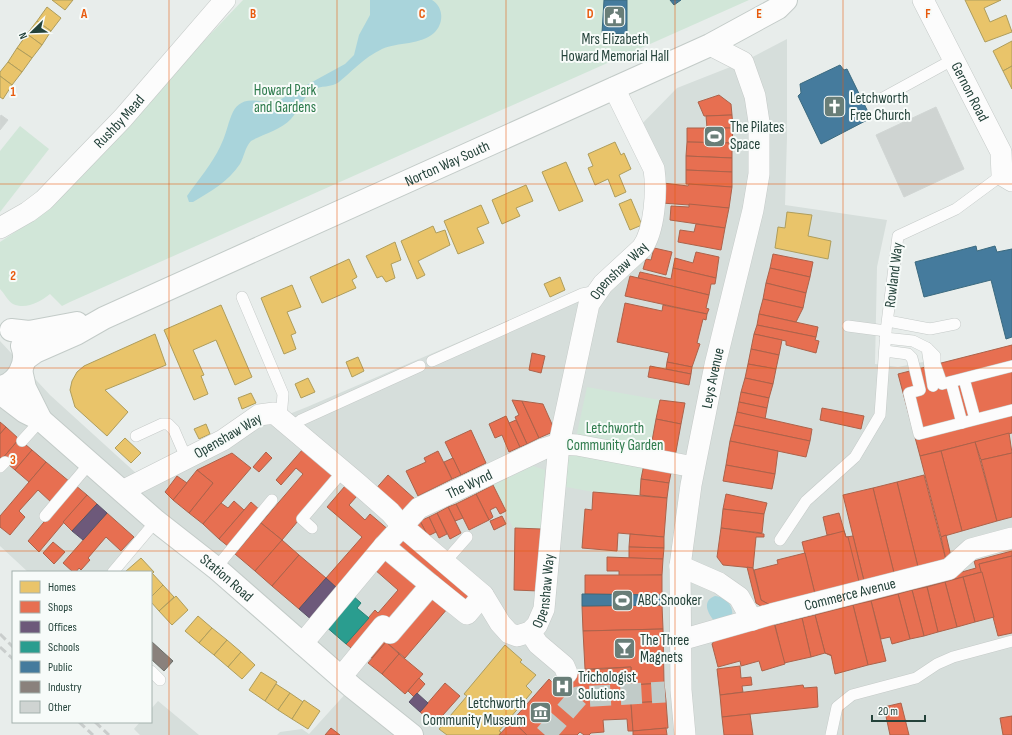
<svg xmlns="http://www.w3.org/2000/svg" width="1012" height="735" viewBox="0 0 1012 735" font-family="'Sofia Sans Condensed',sans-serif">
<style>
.built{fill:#d6dedb}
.green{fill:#d1e6d8}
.water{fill:#a9d4db}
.homes{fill:#e9c46a;stroke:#ae9d5c}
.shops{fill:#e76f51;stroke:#ac624a}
.offices{fill:#6d597a;stroke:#575267}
.schools{fill:#2a9d8f;stroke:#288276}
.public{fill:#457b9d;stroke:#3b6a7f}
.industry{fill:#8a817c;stroke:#6b6e68}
.building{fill:#cfd4d2;stroke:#d1d6d4}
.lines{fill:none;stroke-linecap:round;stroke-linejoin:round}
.street-tunnel{stroke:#c1cbc8;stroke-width:21;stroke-dasharray:21 10;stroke-linecap:butt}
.lane-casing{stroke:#c5cac8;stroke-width:12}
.street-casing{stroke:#c5cac8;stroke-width:22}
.secondary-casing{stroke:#c3cbc8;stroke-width:24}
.lane{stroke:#fcfcfc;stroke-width:11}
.street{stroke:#fcfcfc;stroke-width:21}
.secondary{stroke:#fcfcfc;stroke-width:22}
.rail{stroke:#c9cdcc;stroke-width:3;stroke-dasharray:8 4;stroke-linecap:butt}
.grid{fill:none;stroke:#e8590c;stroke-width:1;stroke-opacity:0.55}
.labels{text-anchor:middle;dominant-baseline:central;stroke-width:4;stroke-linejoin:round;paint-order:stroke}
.poi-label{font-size:15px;fill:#24423a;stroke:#f7fbf9;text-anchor:start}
.park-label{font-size:15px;fill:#2d7a4b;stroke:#f7fbf9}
.street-label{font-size:15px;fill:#24423a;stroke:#f7fbf9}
.grid-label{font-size:13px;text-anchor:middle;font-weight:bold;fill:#e8590c;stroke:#f7fbf9;stroke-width:4;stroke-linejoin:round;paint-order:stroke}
</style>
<rect width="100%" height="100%" fill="#e8edeb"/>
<!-- built -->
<g class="built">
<polygon points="787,39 787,137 785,205 887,220 877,267 875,364 898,367 928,361 935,364 1012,345 1012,735 277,735 280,732 302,729 309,734 348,691 156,521 111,572 28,572 0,546 0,341 50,395 137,474 307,407 580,290 603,284 642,248 655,180 634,132 677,88 743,62"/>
<polygon points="158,701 199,735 140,735 134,729 140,722 151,722 151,709"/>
</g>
<!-- green -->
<g class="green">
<path d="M243,0H749L70,302L62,306L50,294C40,302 26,310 13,304C8,301 4,293 0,289V242L33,220Z"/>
<polygon points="20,126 49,149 0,212 0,151"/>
<polygon points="587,387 660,400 650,452 644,464 640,495 593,492 561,486 564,456 572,456"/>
<polygon points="533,466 545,470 541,529 513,528 493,485"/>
</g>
<!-- water -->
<g class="water">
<path d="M370,0H432C444,7 444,24 434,33C421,45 398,42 382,49C362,59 355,69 339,82C332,88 320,85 313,90C302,98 299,110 291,119C281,130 263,134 251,141C245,147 244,157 240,164C228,182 211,191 193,202H189L187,196C198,180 212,164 220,147C234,120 226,90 272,104L345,64L354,55L359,35L370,15Z"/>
<path d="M715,596C726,597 734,606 732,617L715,622C708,614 701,601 715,596Z"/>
</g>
<!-- homes -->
<g class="homes">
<polygon points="52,0 73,0 65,10"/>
<polygon points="965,0 1001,0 984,8 990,22 1006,15 1012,32 985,42"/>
<polygon points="47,7 61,18 51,31 37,21"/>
<polygon points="37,21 51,31 42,45 27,34"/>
<polygon points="27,34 42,45 32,58 17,48"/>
<polygon points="1012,41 1012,66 1003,71 993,51"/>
<polygon points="17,48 32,58 22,72 8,62"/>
<polygon points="8,62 22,72 12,85 0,76 0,72"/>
<polygon points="1012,66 1012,89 1003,71"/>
<polygon points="0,76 12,85 3,99 0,97"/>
<polygon points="615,142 621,155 624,153 631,169 619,175 626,192 615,197 608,179 595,185 588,168 593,166 588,154"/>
<polygon points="566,162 583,201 559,211 542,172"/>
<polygon points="526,185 533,201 516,208 520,216 502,224 492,200"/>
<polygon points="631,199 642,225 630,230 619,204"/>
<polygon points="481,205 489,223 477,228 484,243 458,254 444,221"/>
<polygon points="787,212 812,215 808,236 831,241 828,259 775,248 778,227 785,228"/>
<polygon points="433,226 436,233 445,230 450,245 418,261 425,275 417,279 401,241"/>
<polygon points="395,242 401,260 391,264 395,278 386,282 382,276 377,278 366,256"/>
<polygon points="349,259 357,277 352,280 356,288 322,303 310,277"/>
<polygon points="560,277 565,290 550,297 544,284"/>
<polygon points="292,285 301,307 287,312 296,333 291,335 296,349 284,354 261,298"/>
<polygon points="221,305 252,377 235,385 216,340 193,350 204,375 201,376 208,394 194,400 164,330"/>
<polygon points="155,334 166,365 105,390 128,412 107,436 75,407 70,390 72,381 77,372 84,366"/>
<polygon points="358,357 364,371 352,377 346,362"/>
<polygon points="308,378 315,392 301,398 295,384"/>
<polygon points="251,393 256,403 242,409 238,398"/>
<polygon points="206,424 210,434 199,439 194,429"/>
<polygon points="125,438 141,453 131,463 115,448"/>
<polygon points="141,558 154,572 151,575 151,572 125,572"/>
<polygon points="152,573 163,585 151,597 151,575"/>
<polygon points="163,585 174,597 159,611 151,602 151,597"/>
<polygon points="176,596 188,610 172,625 159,611"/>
<polygon points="198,616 212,628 199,643 185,631"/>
<polygon points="212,628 227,640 214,655 199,643"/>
<polygon points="227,640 241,652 228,667 214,655"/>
<polygon points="505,645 522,660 520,662 536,675 526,686 532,692 499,731 501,732 499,735 447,735 439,729 467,696 464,694"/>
<polygon points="241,652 255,665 242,679 228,667"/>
<polygon points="261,672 277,682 265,701 249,690"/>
<polygon points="276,684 290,693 278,710 265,701"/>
<polygon points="290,693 303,702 292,719 278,710"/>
<polygon points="304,700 320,711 308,729 292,719"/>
</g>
<!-- shops -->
<g class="shops">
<polygon points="719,95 731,104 732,115 704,116 698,102"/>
<polygon points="732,115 733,128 707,128 706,116"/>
<polygon points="687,128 733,128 732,143 687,142"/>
<polygon points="687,142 732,143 732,158 686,156"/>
<polygon points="686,156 732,158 732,172 686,170"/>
<polygon points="686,170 732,172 732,187 686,184"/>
<polygon points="663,183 688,186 689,184 732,187 729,208 662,203"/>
<polygon points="689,204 729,208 725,228 670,220 671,206 689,207"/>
<polygon points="696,224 725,228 721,250 678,242 680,230 694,232"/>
<polygon points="654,248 672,252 666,275 643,269 646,259 651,260"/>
<polygon points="696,252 719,257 716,278 673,268 675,258 693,263"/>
<polygon points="773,254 813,262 810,277 770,268"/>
<polygon points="673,268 716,278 715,284 711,284 709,295 638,278 640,272 671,279"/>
<polygon points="770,268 810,277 806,293 766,283"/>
<polygon points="630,276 709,295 706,308 709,309 707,314 625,296"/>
<polygon points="766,283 806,293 803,308 763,299"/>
<polygon points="763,299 803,308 796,322 759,314"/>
<polygon points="625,303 662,311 663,305 707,314 706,320 703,319 697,343 700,344 692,367 667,362 669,353 617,342"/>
<polygon points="759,314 818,327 816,337 757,325"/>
<polygon points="757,325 816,337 815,340 819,341 816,353 786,345 786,341 754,334"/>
<polygon points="754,334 782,340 779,355 751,349"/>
<polygon points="1012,345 1012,433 920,456 898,374"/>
<polygon points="751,349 779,355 776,369 748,364"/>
<polygon points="532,353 545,356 541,373 529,370"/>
<polygon points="667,362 692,367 691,374 666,369"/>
<polygon points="748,364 776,369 773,384 745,378"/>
<polygon points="650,366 691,374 689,385 648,377"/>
<polygon points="745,378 773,384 769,398 741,392"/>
<polygon points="741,392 769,398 767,408 739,402"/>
<polygon points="512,400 522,401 539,438 527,444 515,417 519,415"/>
<polygon points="660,400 685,403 681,424 656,419"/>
<polygon points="522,401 543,404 555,431 539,438"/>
<polygon points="739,402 767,408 765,419 737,412"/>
<polygon points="822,408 864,416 861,429 820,420"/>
<polygon points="737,412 812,429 810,441 734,425"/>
<polygon points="506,416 520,447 509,452 502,435 495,438 489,424"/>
<polygon points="656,419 681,424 675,457 650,452"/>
<polygon points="516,420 527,444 520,447 509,423"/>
<polygon points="0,422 6,427 0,434"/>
<polygon points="734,425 810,441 806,457 730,441"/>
<polygon points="6,427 19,439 2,459 0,457 0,434"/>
<polygon points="471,430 486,463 461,475 445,442"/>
<polygon points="1009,433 1012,453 981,460 975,442"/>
<polygon points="19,439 32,450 15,470 2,459"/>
<polygon points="730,441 778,451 775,474 726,465"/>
<polygon points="975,442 997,521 962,531 941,451"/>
<polygon points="303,449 335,477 282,540 261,523 303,474 296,468 281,485 276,480"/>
<polygon points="32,450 46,462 29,482 15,470"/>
<polygon points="438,451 452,479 418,496 406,471 426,462 424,458"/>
<polygon points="941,451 962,531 941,537 920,456"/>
<polygon points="266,452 272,458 259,472 253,467"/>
<polygon points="232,453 251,468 203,524 189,513 213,483 197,470"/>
<polygon points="1012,453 1012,517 997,521 981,460"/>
<polygon points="453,458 461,475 452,479 444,462"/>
<polygon points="46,462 70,482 52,503 38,490 19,511 25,517 10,535 0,527 0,516"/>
<polygon points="644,464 672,468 669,483 641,479"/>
<polygon points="726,465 775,474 772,489 723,481"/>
<polygon points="197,470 213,483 189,513 173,500"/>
<polygon points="388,475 416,500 400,517 373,492"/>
<polygon points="924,475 946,560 918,567 897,482"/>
<polygon points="177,476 187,483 173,500 165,492"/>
<polygon points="641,479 669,483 667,498 640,495"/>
<polygon points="897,482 918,567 894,573 873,488"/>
<polygon points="75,485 87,495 39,552 28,541"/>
<polygon points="493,485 506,511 500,514 496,507 490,510 493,517 489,520 476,494"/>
<polygon points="345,486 357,496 349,505 365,520 370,514 390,531 339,590 326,578 362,537 327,507"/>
<polygon points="873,488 894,573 864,581 843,495"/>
<polygon points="593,492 667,498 664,537 618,533 617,551 582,548 585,509 592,510"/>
<polygon points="476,494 489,520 469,530 456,504"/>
<polygon points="726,494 767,503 764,514 723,509"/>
<polygon points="87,495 97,504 72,531 63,522"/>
<polygon points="234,501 244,510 219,539 203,524 221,503 228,508"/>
<polygon points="251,502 261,511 229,547 219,539"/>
<polygon points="456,504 463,518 455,521 448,507"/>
<polygon points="448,507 461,533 450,539 437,513"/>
<polygon points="723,509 764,514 762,533 721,528"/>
<polygon points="107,513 134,537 121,551 106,537 88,558 90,560 81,570 79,568 76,572 73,572 63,563"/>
<polygon points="437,513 447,534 439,538 429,517"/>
<polygon points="839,513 846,537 853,536 864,581 847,586 834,534 827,535 823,517"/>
<polygon points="502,516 506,524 494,530 490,521"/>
<polygon points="429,517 436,532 428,536 420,521"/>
<polygon points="420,521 428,536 412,525"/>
<polygon points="261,523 282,540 255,571 235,554"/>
<polygon points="515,528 541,529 539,591 514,590"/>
<polygon points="721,528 764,534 764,537 756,537 753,568 723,565 717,557"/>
<polygon points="844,531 846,537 848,537 875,646 834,657 825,653 811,595 815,594 802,542"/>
<polygon points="630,534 664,537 664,548 629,547"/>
<polygon points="946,535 955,574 976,568 974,561 1012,551 1012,556 979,564 982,572 864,603 863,597 946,560 941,537"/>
<polygon points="403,536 473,596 448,608 405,658 386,642 372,658 359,646 355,651 346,644 375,610 378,613 398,590 374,569"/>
<polygon points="282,540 299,555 272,586 255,571"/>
<polygon points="53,542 65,552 54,564 43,553"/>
<polygon points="629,547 664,548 663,559 629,558"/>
<polygon points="805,553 815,594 770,605 761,600 754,570 778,564 777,560"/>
<polygon points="299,555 326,578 299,609 272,586"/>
<polygon points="1012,556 1012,633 998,636 979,564"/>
<polygon points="607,557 663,559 662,575 619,576 619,571 607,571"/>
<polygon points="747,567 753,568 761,600 770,605 767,610 756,603"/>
<polygon points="982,572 994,617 975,622 963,577"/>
<polygon points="585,575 662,575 662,595 585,594"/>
<polygon points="963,577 975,622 957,627 945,582"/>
<polygon points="945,582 957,627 938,632 927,587"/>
<polygon points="927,587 938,632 924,636 912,590"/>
<polygon points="912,590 924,636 910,639 898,594"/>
<polygon points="898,594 910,639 892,644 890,637 881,639 871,601"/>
<polygon points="871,601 886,661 868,665 853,605"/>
<polygon points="662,605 663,629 583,631 582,606"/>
<polygon points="853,605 868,665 835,674 831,655 825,653 815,615"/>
<polygon points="815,615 825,653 811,657 802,618"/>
<polygon points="802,618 811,657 784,663 775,625"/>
<polygon points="773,619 785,664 762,671 759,661 741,666 740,661 718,667 712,644 718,635"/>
<polygon points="663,629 664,683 631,685 631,667 585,669 583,631"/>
<polygon points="386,642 399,654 382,674 368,663"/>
<polygon points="399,654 423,674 405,694 382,674"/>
<polygon points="740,666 741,678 751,677 752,685 742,686 743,692 720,695 717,669"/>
<polygon points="631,667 631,685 664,683 666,701 631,703 633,731 628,731 627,719 603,720 604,732 591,733 589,735 584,735 580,732 577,735 527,735 512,721 549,679 555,685 563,676 572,671"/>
<polygon points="419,678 425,684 414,697 408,691"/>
<polygon points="445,683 460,696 435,724 420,712"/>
<polygon points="803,685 804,688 817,687 818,707 722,717 720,695"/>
<polygon points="666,701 668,728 633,731 631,703"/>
<polygon points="901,703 909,735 890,735 884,707"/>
<polygon points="750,714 753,735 724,735 722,717"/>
<polygon points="1012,716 1012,735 1003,735 1000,718"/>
<polygon points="512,721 527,735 499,735"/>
<polygon points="331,728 340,735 325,735"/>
<polygon points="666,728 667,735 633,735 633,731"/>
</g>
<!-- offices -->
<g class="offices">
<polygon points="97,504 107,513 83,540 72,531"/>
<polygon points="326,578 339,590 313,621 299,609"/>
<polygon points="417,693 428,703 420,712 409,702"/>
</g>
<!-- schools -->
<polygon class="schools" points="351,594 361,603 357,608 369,618 346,644 324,625"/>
<!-- public -->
<g class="public">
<polygon points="604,0 627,0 627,34 602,33"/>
<polygon points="670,0 681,0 674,5"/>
<polygon points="840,65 844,70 847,69 871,118 821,144 798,96 801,93 800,84"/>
<polygon points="976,246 977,251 995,246 997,252 1012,249 1012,337 1006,339 991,280 924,297 915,262"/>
<polygon points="582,594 662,595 662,605 582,606"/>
</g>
<!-- industry -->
<polygon class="industry" points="151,641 173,661 164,671 151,659"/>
<!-- building -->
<g class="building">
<polygon points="936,107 964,169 904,197 876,135"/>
<polygon points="1,115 8,120 0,130 0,117"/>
</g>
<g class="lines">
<!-- street-tunnel -->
<polyline class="street-tunnel" points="545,735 578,697 665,692"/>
<defs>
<g id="lane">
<polyline points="881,99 954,59"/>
<polyline points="242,297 283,394 281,419"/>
<polyline points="888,321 930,329 955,324"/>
<polyline points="848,326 886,331"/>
<polyline points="885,338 913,341 927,348 933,386"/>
<polyline points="927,348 935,356 935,364 942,384 1012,366"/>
<polyline points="885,351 908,354 912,358 920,390 909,393 919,434 1012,410"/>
<polyline points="432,361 582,294 597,291"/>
<polyline points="964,379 975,419"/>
<polyline points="951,382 962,423"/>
<polyline points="291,428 301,420 420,366"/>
<polyline points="136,436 162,424 168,424 174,430 187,460"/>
<polyline points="22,441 41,420"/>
<polyline points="0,467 5,462"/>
<polyline points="45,516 90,463"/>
<polyline points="312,528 302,519 343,471"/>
<polyline points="780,540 806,501 855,457 880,415 886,331 898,236 956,209 1002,175"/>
<polyline points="445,562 467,537"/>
<polyline points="216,568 272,500"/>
<polyline points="113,572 156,521"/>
<polyline points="151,671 160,680"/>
<polyline points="831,735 837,707 852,695 916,678 937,664 953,657 1012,641"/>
</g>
<g id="street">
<path id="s1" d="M923,0L1001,152L1002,175L1012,181"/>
<path id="s2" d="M0,228L28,212L44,200L123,118L225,0"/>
<path id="s3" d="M122,491L223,440L259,415L274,413L357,483L390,512L402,526L483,595L500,623L509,633L517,636L530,632L537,625L544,609L559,444L589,304L603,284L642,248C655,230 657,190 654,169L614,88"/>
<polyline points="384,546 431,585"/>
<polyline points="680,566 719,583 739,597 752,620"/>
<polyline points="530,632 538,644 564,666 567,673"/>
<path id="s4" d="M681,640L772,614L949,569L971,549L1012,538"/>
<path id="s5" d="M302,644L384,546L419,508L543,449L559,444L577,445L694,467"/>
<polyline points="341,677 383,626 390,633 431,585 467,614 483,595"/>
<path id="s6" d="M685,735L681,690L680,566L691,485L715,365L753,210L759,174V122L755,96L743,62L710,45"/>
</g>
<g id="secondary">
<polyline points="11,330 29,332 77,323"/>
<path id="s7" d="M24,360L35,352L76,334L104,318L710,45L778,8L786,0"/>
<polyline points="21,370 25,388 41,420"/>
<path d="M0,387C17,384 29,363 22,346"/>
<path id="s8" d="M0,393L25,412L41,420L156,521L216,568L352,687L412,735"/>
</g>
</defs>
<!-- lane casing -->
<use href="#lane" class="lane-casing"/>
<!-- street casing -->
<use href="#street" class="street-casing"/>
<!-- secondary casing -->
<use href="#secondary" class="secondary-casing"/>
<!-- lane -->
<use href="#lane" class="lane"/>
<!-- street -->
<use href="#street" class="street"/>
<!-- secondary -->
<use href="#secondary" class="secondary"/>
<!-- rail -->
<g class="rail">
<polyline points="0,634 13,647"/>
<polyline points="0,647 13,659"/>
<polyline points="79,722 93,735"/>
<polyline points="95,722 109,735"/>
</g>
</g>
<!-- grid -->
<path class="grid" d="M169,0V735M337,0V735M506,0V735M675,0V735M843,0V735M0,184H1012M0,368H1012M0,551H1012"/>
<!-- icons -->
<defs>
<symbol id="civic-square" viewBox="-11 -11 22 22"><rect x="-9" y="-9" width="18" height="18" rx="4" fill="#697e78" stroke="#f7fbf9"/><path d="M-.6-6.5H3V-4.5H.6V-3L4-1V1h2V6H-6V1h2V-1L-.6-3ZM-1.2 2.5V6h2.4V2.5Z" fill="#fff"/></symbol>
<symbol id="church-square" viewBox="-11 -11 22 22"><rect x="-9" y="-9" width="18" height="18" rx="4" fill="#697e78" stroke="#f7fbf9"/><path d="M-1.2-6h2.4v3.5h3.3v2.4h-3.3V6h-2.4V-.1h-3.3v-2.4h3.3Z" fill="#fff"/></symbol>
<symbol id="stadium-square" viewBox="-11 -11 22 22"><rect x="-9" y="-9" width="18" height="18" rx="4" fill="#697e78" stroke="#f7fbf9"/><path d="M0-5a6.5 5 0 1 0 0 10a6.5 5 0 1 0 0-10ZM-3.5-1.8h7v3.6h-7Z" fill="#fff"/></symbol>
<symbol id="bar-square" viewBox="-11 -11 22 22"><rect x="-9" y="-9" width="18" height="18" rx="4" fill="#697e78" stroke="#f7fbf9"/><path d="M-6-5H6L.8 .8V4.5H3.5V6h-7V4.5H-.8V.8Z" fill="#fff"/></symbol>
<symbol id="hospital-square" viewBox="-11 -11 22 22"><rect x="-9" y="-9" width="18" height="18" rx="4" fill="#697e78" stroke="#f7fbf9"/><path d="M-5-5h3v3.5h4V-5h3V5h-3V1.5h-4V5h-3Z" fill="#fff"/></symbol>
<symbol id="museum-square" viewBox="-11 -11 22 22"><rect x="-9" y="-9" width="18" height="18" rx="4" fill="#697e78" stroke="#f7fbf9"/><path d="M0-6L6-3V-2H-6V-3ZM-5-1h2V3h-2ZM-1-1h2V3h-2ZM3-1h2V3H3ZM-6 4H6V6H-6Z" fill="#fff"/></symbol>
</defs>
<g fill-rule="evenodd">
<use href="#civic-square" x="602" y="4" width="25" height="25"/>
<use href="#church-square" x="822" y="94" width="25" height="25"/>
<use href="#stadium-square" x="702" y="124" width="25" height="25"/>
<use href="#stadium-square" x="610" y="588" width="25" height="25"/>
<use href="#bar-square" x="612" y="636" width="25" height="25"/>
<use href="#hospital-square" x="550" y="674" width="25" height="25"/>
<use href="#museum-square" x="528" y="700" width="25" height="25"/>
</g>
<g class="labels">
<!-- poi labels -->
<g class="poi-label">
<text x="615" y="39" text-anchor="middle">Mrs Elizabeth<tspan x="615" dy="17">Howard Memorial Hall</tspan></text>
<text x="850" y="98">Letchworth<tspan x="850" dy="17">Free Church</tspan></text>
<text x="730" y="127">The Pilates<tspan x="730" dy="17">Space</tspan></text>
<text x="638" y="600">ABC Snooker</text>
<text x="640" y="640">The Three<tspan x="640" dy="17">Magnets</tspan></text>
<text x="578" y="677">Trichologist<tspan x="578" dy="17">Solutions</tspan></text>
<text x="526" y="703" text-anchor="end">Letchworth<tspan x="526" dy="17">Community Museum</tspan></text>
</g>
<!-- park labels -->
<g class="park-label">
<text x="285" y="90">Howard Park<tspan x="285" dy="17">and Gardens</tspan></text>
<text x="615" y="428">Letchworth<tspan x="615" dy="17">Community Garden</tspan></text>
</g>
<!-- street labels -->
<g class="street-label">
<text stroke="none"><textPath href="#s1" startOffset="103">Gernon Road</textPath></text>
<text stroke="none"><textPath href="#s2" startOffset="161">Rushby Mead</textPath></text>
<text stroke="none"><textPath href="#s7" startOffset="467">Norton Way South</textPath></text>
<text stroke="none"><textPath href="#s3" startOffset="899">Openshaw Way</textPath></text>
<text transform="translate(894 275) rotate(-83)">Rowland Way</text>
<text stroke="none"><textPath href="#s6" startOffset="360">Leys Avenue</textPath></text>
<text transform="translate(228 436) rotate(-30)">Openshaw Way</text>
<text stroke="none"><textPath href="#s5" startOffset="235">The Wynd</textPath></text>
<text stroke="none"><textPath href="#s8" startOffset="293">Station Road</textPath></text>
<text stroke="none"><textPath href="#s3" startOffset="563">Openshaw Way</textPath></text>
<text stroke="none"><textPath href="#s4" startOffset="175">Commerce Avenue</textPath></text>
</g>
</g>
<g class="grid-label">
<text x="84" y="18">A</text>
<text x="253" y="18">B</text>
<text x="422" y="18">C</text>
<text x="590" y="18">D</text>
<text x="759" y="18">E</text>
<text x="928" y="18">F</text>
<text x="13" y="96">1</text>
<text x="13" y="280">2</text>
<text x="13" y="464">3</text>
</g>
<!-- legend -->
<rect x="12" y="571" width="140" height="152" fill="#f7fbf9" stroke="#a3b1ad"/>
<rect x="20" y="581" width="20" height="12" fill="#e9c46a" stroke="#a3b1ad"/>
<text x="48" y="591" font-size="12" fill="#24423a">Homes</text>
<rect x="20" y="601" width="20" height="12" fill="#e76f51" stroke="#a3b1ad"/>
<text x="48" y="611" font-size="12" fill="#24423a">Shops</text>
<rect x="20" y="621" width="20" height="12" fill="#6d597a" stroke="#a3b1ad"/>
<text x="48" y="631" font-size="12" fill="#24423a">Offices</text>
<rect x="20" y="641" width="20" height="12" fill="#2a9d8f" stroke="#a3b1ad"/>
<text x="48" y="651" font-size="12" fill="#24423a">Schools</text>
<rect x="20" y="661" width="20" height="12" fill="#457b9d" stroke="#a3b1ad"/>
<text x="48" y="671" font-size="12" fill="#24423a">Public</text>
<rect x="20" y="681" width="20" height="12" fill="#8a817c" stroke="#a3b1ad"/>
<text x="48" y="691" font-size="12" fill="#24423a">Industry</text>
<rect x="20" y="701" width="20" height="12" fill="#cfd4d2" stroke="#a3b1ad"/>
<text x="48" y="711" font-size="12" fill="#24423a">Other</text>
<!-- north arrow -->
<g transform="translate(32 32) rotate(247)" stroke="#f7fbf9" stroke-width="3" paint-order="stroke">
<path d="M0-3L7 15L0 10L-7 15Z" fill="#24423a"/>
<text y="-6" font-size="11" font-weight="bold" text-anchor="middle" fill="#24423a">N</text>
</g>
<!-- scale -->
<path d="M872 715v6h53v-6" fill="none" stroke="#24423a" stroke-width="2"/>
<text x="878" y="715" font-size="12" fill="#24423a" stroke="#f7fbf9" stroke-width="3" paint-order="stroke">20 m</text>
</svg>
